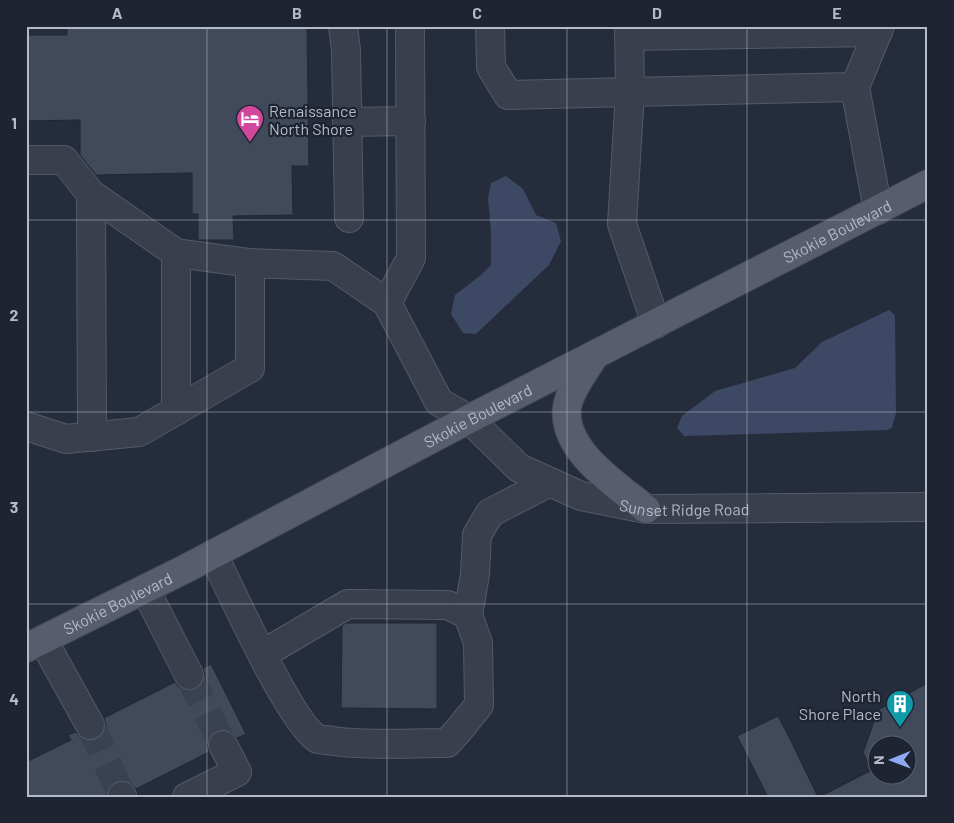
<svg xmlns="http://www.w3.org/2000/svg" width="954" height="823" viewBox="0 0 954 823" font-family="Barlow,sans-serif">
<style>
.water{fill:#3c4864}
.building{fill:#414a5b;stroke:#202633;fill-rule:evenodd}
.lines{fill:none;stroke-linecap:round;stroke-linejoin:round}
.minor-tunnel{stroke:#3a4151;stroke-width:28;stroke-dasharray:28 14;stroke-linecap:butt}
.minor-casing{stroke:#545a67;stroke-width:30}
.major-casing{stroke:#424855;stroke-width:30}
.minor{stroke:#393f4c;stroke-width:28}
.major{stroke:#575d6c;stroke-width:28}
.grid{fill:none;stroke:#b4bac7;stroke-width:1;stroke-opacity:0.55}
.labels{text-anchor:middle;dominant-baseline:central;stroke-width:4.5;stroke-linejoin:round;paint-order:stroke}
.poi-label{font-size:16px;fill:#b4bac7;stroke:#1e2431;text-anchor:start}
.street-label{font-size:16px;fill:#b4bac7;stroke:#1e2431}
.neatline{fill:none;stroke:#b4bac7;stroke-width:2}
.grid-label{font-size:16px;text-anchor:middle;font-weight:bold;fill:#b4bac7}
</style>
<rect width="100%" height="100%" fill="#252c3c"/>
<!-- water -->
<g class="water">
<polygon points="506,176 523,189 536,215 556,223 561,241 549,265 476,334 463,333 451,314 455,295 481,275 491,265 491,232 488,198 491,183"/>
<polygon points="889,310 895,315 896,413 892,428 887,430 684,436 677,428 682,416 715,391 795,368 822,342"/>
</g>
<!-- building -->
<g class="building">
<polygon points="67,26 307,26 309,166 292,166 293,215 233,216 234,240 198,240 198,214 192,214 192,173 96,175 80,155 80,120 26,121 26,35 67,35"/>
<polygon points="346,623 437,623 437,709 341,708 342,626"/>
<polygon points="211,664 246,734 237,738 231,732 224,729 216,731 210,737 207,745 209,752 136,789 129,782 122,780 115,782 109,788 106,797 26,797 26,762 71,740 68,735 76,732 82,739 89,741 97,739 104,733 106,726 104,718 175,682 180,688 188,691 197,689 202,683 205,676 203,668"/>
<path d="M928,683V797H819L872,770L863,753L878,710ZM876,746H906V776H876Z"/>
<polygon points="778,716 790,739 818,797 768,797 737,736"/>
</g>
<g class="lines">
<!-- minor-tunnel -->
<g class="minor-tunnel">
<polyline points="189,675 223,745"/>
<polyline points="90,725 122,796"/>
</g>
<defs>
<g id="minor">
<polyline points="343,26 346,50 349,218"/>
<polyline points="490,26 491,67 508,95 630,92 629,26"/>
<polyline points="629,36 878,32"/>
<polyline points="347,122 411,121"/>
<polyline points="26,160 64,160 91,194 176,253 250,263"/>
<polyline points="91,194 92,437"/>
<polyline points="878,210 855,87 880,26"/>
<polyline points="176,253 176,411"/>
<polyline points="387,303 411,258 410,26"/>
<polyline points="656,324 622,224 630,92 855,87"/>
<path id="s1" d="M26,426L66,439L139,432L250,368V263L333,266L387,303L439,402L469,419L519,468L581,496L646,509L928,507"/>
<path d="M213,554C229,587 292,726 318,739C322,740 328,740 333,741C370,746 409,743 447,743L458,731L479,705L478,643L468,615L448,605L348,604L263,654"/>
<polyline points="145,589 189,675"/>
<polyline points="468,615 475,574 477,535 490,513 550,482"/>
<polyline points="43,640 90,725"/>
<polyline points="122,796 122,797"/>
<polyline points="187,797 237,772 223,745"/>
</g>
<g id="major">
<path d="M595,355C586,369 569,391 567,408C562,451 618,486 646,509"/>
<path id="s2" d="M26,648L187,568L469,419L928,184"/>
</g>
</defs>
<!-- minor casing -->
<use href="#minor" class="minor-casing"/>
<!-- major casing -->
<use href="#major" class="major-casing"/>
<!-- minor -->
<use href="#minor" class="minor"/>
<!-- major -->
<use href="#major" class="major"/>
</g>
<!-- grid -->
<path class="grid" d="M207,26V797M387,26V797M567,26V797M747,26V797M26,220H928M26,412H928M26,604H928"/>
<!-- icons -->
<defs>
<symbol id="hotel-pin" viewBox="-11 -11 22 30"><path d="M0 17L-7.5 6A9.5 9.5 0 1 1 7.5 6Z" fill="#d1479c" stroke="#1e2431"/><path d="M-6-4.5h1.5V1H6V5H4.5V3h-9V5H-6ZM-4 0a1.8 1.8 0 1 1 3.6 0ZM.5 0V-2.5h3Q6-2.5 6 0Z" fill="#fff"/></symbol>
<symbol id="building-pin" viewBox="-11 -11 22 30"><path d="M0 17L-7.5 6A9.5 9.5 0 1 1 7.5 6Z" fill="#0f9aa8" stroke="#1e2431"/><path d="M-4-6H4V6H1V3H-1V6H-4ZM-2.5-4.3h1.7v1.8h-1.7ZM.8-4.3h1.7v1.8H.8ZM-2.5-1h1.7V.8h-1.7ZM.8-1h1.7V.8H.8Z" fill="#fff"/></symbol>
</defs>
<g fill-rule="evenodd">
<use href="#hotel-pin" x="234" y="103" width="32" height="43"/>
<use href="#building-pin" x="884" y="688" width="32" height="43"/>
</g>
<g class="labels">
<!-- poi labels -->
<g class="poi-label">
<text x="269" y="110">Renaissance<tspan x="269" dy="18">North Shore</tspan></text>
<text x="881" y="695" text-anchor="end">North<tspan x="881" dy="18">Shore Place</tspan></text>
</g>
<!-- street labels -->
<g class="street-label">
<text stroke="none"><textPath href="#s2" startOffset="912">Skokie Boulevard</textPath></text>
<text stroke="none"><textPath href="#s2" startOffset="508">Skokie Boulevard</textPath></text>
<text stroke="none"><textPath href="#s1" startOffset="886">Sunset Ridge Road</textPath></text>
<text stroke="none"><textPath href="#s2" startOffset="102">Skokie Boulevard</textPath></text>
</g>
</g>
<!-- border -->
<rect width="954" height="823" fill="none" stroke="#1e2431" stroke-width="55"/>
<!-- north arrow -->
<g transform="translate(892 760) rotate(269)"><circle r="24" fill="#1e2431" stroke="#5a606d"/>
<path d="M0-4L9 19L0 12L-9 19Z" fill="#8faaf2"/>
<text y="-8" font-size="14" font-weight="bold" text-anchor="middle" fill="#b4bac7">N</text>
</g>
<rect x="28" y="28" width="898" height="768" class="neatline"/>
<g class="grid-label">
<text x="117" y="19">A</text>
<text x="297" y="19">B</text>
<text x="477" y="19">C</text>
<text x="657" y="19">D</text>
<text x="837" y="19">E</text>
<text x="14" y="129">1</text>
<text x="14" y="321">2</text>
<text x="14" y="513">3</text>
<text x="14" y="705">4</text>
</g>
</svg>
